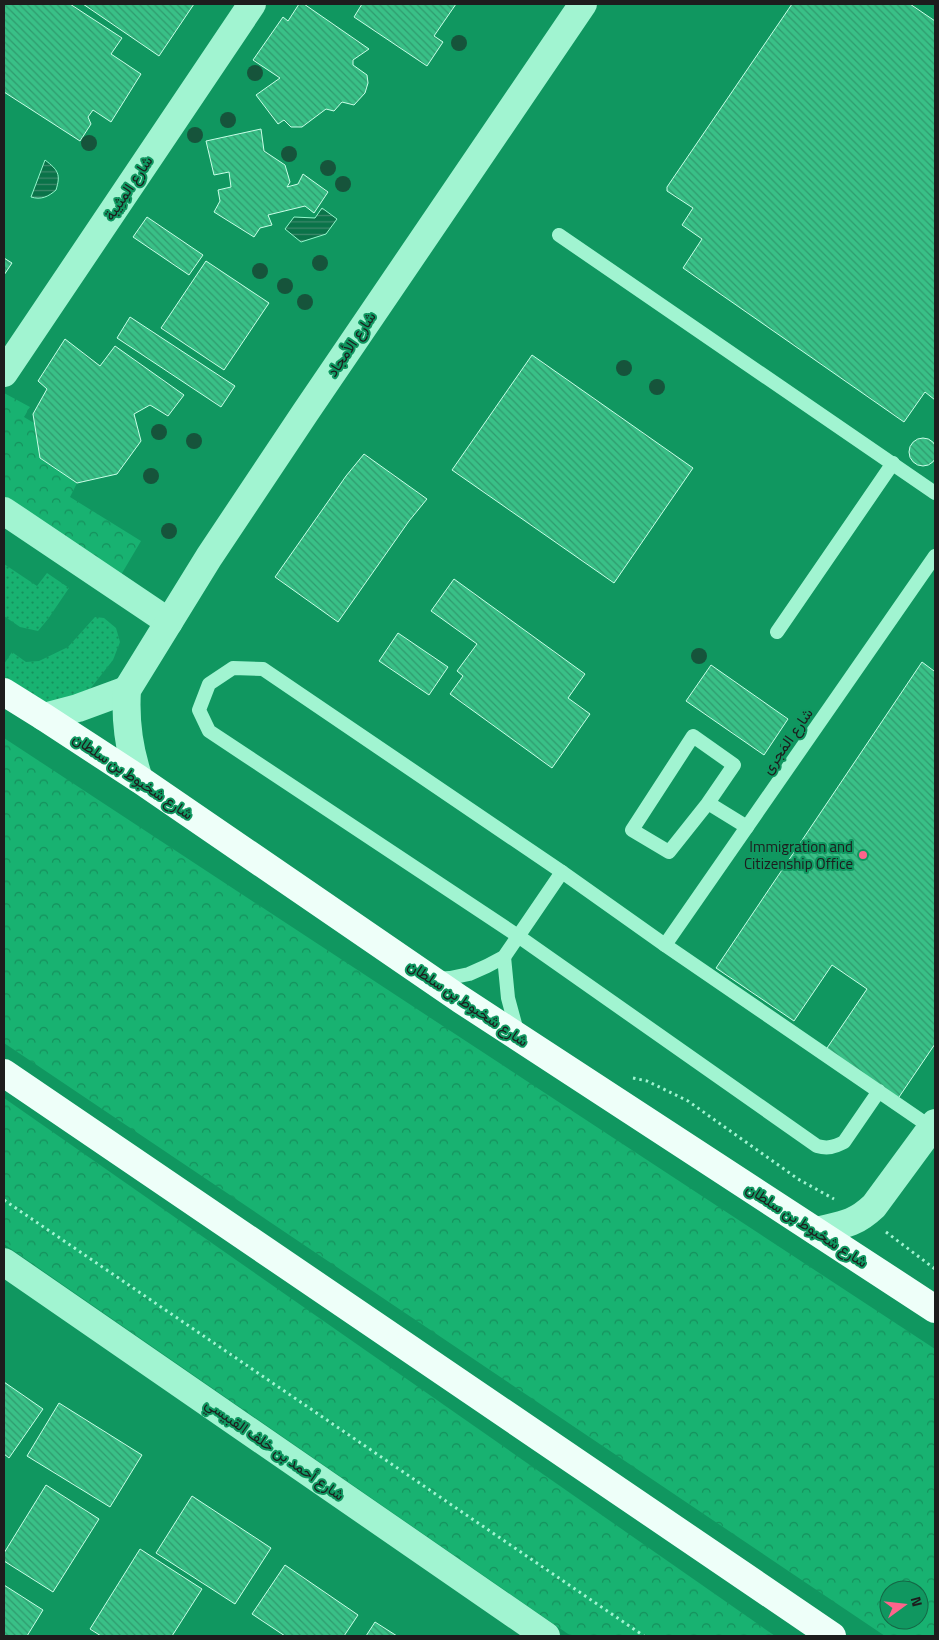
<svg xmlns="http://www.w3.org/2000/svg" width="939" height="1640" viewBox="0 0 939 1640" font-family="'Titillium Web',Vazirmatn,sans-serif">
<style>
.grass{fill:url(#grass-dots)}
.forest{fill:url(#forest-crowns);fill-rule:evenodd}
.water{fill:url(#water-rules);stroke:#92f7cb}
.building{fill:url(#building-back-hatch);stroke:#c9fee7}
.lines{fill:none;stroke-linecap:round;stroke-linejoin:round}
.path{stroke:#a1f4d1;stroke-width:3;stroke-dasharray:2.5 4;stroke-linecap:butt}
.service{stroke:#a1f4d1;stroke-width:14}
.minor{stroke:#a1f4d1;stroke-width:28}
.primary{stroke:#eefff9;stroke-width:28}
.tree{fill:#16543b}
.poi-dot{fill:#ff648c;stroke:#109760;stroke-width:2}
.labels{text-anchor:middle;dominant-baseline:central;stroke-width:4;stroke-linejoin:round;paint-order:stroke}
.street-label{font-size:15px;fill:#1d1d1d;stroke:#109760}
.poi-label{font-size:15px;fill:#1d1d1d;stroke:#109760;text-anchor:end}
</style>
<defs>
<pattern id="grass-dots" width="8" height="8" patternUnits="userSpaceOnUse" patternTransform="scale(1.25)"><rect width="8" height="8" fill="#18b271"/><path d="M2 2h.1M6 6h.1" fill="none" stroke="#15905c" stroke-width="1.8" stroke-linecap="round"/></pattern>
<pattern id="forest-crowns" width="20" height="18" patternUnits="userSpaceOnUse" patternTransform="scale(1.25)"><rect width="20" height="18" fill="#18b271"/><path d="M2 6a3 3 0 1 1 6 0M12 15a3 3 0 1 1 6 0" fill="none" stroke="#15905c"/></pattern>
<pattern id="water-rules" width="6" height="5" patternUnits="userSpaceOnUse" patternTransform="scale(1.25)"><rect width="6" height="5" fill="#0a7349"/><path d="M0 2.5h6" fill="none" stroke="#3f896b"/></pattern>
<pattern id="building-back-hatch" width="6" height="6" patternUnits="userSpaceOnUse" patternTransform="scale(1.25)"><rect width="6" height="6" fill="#39c087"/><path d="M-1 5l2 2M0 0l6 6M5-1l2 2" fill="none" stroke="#2f9b6e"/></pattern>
</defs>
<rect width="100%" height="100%" fill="#109760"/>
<!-- grass -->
<g class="grass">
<polygon points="4,564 37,586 47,573 69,588 48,619 38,631 20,627 4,616"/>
<polygon points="95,617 104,618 116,628 120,642 113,660 82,699 62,707 31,700 4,681 4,664 12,652 26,662 39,661 68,647"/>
</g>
<!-- forest -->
<g class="forest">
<polygon points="4,393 30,407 24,417 34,423 40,458 77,483 70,497 141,541 115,585 4,509"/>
<path d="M4,738L935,1349V1636H885L4,1043ZM889,1590H919V1620H889Z"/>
<polygon points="4,1098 775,1636 571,1636 4,1244"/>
</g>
<!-- water -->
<g class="water">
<path d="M45,160C58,170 61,174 56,190C48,197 41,200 31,197Z"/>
<polygon points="322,208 337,219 326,234 301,242 285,229 294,217 315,218"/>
</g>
<!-- building -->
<g class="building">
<polygon points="4,4 70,4 122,38 111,54 141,74 111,122 93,110 88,117 91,124 80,141 4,92"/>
<polygon points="83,4 194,4 159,56"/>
<polygon points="299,4 304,4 369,49 353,60 353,65 367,75 368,83 365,93 354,105 342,102 334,111 326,109 302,127 291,127 284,120 278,124 256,95 280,78 253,60 283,17 288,21"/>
<polygon points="362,4 456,4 434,36 443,42 427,66 354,17"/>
<polygon points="792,4 910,4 935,21 935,400 925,392 904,422 683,268 702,239 682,225 693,208 667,191 667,187"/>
<polygon points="261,129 264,151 285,165 290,182 287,187 298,184 303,174 328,192 314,213 305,206 268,215 272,225 260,228 254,237 214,212 220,201 218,190 231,187 229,172 214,175 206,141"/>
<polygon points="147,217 203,255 189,275 133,237"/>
<polygon points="4,258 12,263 4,275"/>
<polygon points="206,261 269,303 224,370 161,328"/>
<polygon points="130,317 235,386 221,407 117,338"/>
<polygon points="65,339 100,366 115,346 184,395 168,416 150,405 134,414 141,441 117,474 77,483 40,458 33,414 47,389 38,381"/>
<polygon points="532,355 693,468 614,583 452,470"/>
<circle cx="923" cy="452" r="14"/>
<polygon points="364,454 427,499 409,521 338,622 275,577 346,476"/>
<polygon points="454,579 585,674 568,698 590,714 552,768 450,694 463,676 457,671 477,644 431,611"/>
<polygon points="398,633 448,667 429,695 379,661"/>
<polygon points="922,662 934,671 935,668 935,1044 897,1100 825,1051 867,989 832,965 794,1021 716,968"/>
<polygon points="711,665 788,719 764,755 686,701"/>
<polygon points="4,1382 43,1409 9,1458 4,1454"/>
<polygon points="59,1403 142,1455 110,1507 27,1456"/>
<polygon points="46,1485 99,1519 53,1592 4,1561 4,1553"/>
<polygon points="192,1496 271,1548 235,1604 156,1553"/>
<polygon points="140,1549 202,1589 172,1636 101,1636 90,1629"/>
<polygon points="285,1565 358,1615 344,1636 285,1636 252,1614"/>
<polygon points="4,1585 43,1610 27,1636 4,1636"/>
<polygon points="375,1622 397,1636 366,1636"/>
</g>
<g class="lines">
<!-- path -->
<g class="path">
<polyline points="633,1078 647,1081 688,1101 798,1179 834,1199"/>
<polyline points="4,1200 644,1636"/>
<polyline points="886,1232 935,1269"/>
</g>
<!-- service -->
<g class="service">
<polyline points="559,235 935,493"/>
<polyline points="777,632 893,463"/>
<polyline points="708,803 669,852 632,830 693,736 734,765 708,803 747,827"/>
<polyline points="665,945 935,556"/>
<polyline points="504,957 508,998 518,1035"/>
<polyline points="435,979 450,978 469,974 487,966 504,957 562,872"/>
<path d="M879,1091L844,1142C834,1147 828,1149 817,1146L518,936L209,731L199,710L209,684L233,668L263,669L562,872L665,945L932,1128"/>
</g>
<!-- minor -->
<g class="minor">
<polyline points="4,373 252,4"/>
<polyline points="4,511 169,622"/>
<polyline points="44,717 78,708 127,690"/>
<path d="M139,779C129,750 125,721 127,690L130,685L209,557L305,413L583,4"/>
<path d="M816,1231C841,1225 854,1225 874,1206L935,1123"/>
<polyline points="4,1262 546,1636"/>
</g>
<!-- primary -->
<g class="primary">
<polyline points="4,692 44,717 139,779 460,999 935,1309"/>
<polyline points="4,1073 832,1636"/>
</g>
</g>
<!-- trees -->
<g class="tree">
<circle cx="459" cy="43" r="8"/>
<circle cx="255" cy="73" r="8"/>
<circle cx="228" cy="120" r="8"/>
<circle cx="195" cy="135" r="8"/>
<circle cx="89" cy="143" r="8"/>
<circle cx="289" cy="154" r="8"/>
<circle cx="328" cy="168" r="8"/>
<circle cx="343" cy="184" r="8"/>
<circle cx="320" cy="263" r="8"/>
<circle cx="260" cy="271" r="8"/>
<circle cx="285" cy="286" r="8"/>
<circle cx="305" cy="302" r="8"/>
<circle cx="624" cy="368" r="8"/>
<circle cx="657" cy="387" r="8"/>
<circle cx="159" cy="432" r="8"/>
<circle cx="194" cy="441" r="8"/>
<circle cx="151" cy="476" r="8"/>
<circle cx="169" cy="531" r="8"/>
<circle cx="699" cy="656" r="8"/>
</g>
<!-- markers -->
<circle class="poi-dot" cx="863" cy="855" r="5"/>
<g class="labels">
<!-- street labels -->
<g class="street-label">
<text transform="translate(128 188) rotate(-56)">شارع المِثِيبة</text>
<text transform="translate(351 344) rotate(-56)">شارع الأمجاد</text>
<text transform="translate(787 741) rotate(-55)">شارع المَجرى</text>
<text transform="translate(133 776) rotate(34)">شارع شخبوط بن سلطان</text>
<text transform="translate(468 1003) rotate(34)">شارع شخبوط بن سلطان</text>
<text transform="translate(807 1225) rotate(33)">شارع شخبوط بن سلطان</text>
<text transform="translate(275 1449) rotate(35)">شارع أحمد بن خلف القبيسي</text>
</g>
<!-- poi labels -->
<g class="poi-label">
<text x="853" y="846">Immigration and<tspan x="853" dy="17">Citizenship Office</tspan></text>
</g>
</g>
<!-- border -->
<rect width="939" height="1640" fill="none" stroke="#1d1d1d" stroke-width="10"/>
<!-- north arrow -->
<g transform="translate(904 1605) rotate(75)"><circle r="24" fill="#109760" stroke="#156645"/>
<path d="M0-4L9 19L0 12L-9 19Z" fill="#ff648c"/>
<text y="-8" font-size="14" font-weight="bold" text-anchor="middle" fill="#1d1d1d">N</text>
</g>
</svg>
